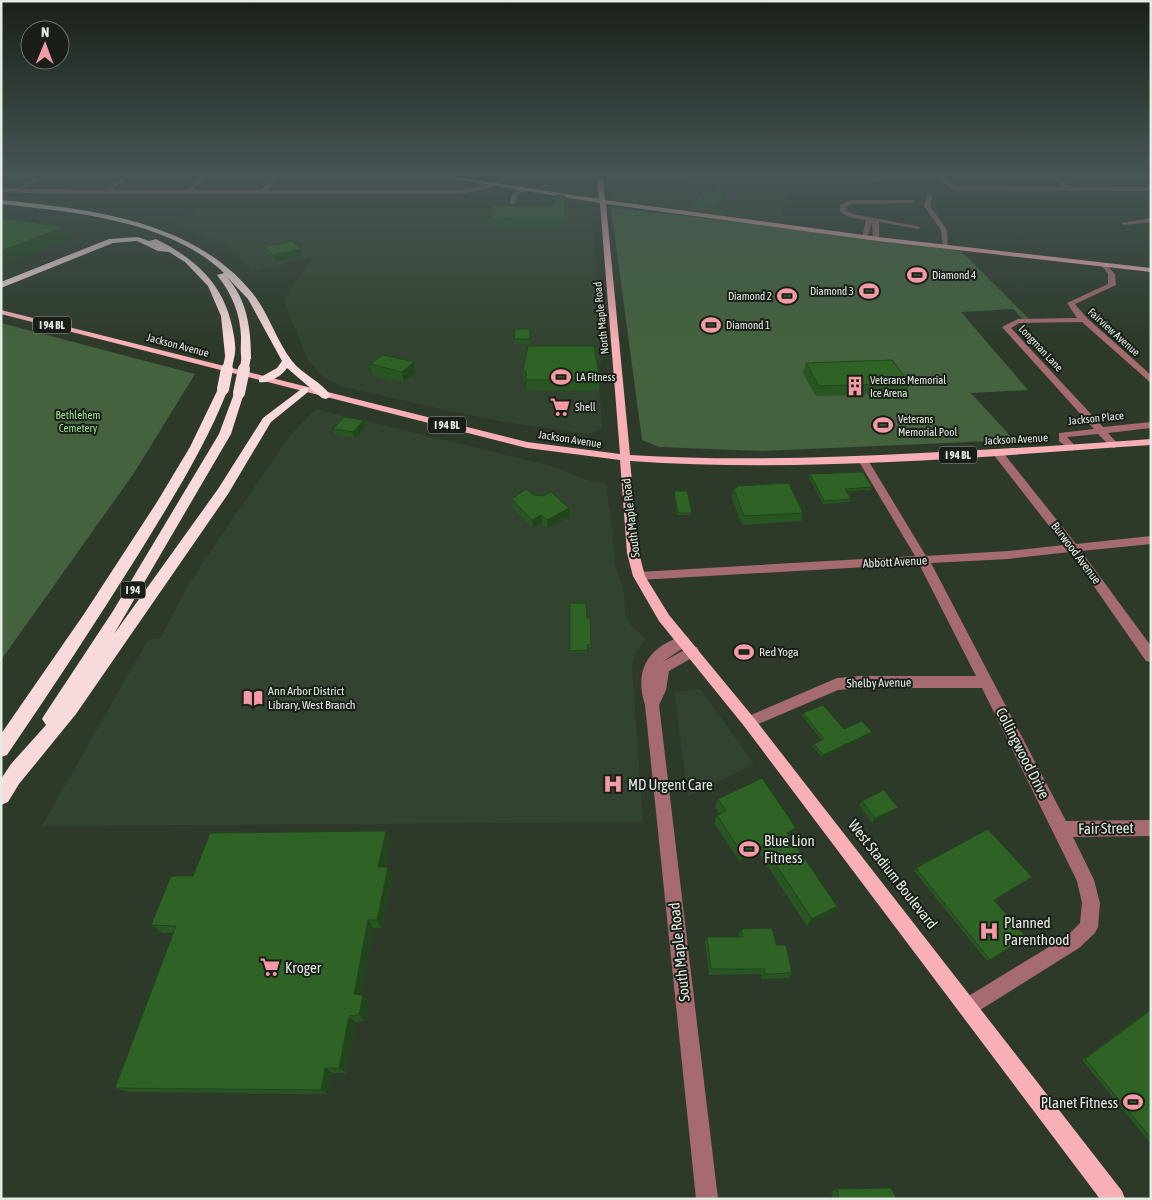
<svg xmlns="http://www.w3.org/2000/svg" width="1152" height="1200" viewBox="0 0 1152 1200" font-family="'Asap Condensed',sans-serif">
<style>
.built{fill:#32442f}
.green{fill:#43623d}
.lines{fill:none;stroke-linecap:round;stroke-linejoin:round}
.minor{fill:#a66b71;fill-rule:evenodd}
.major{fill:#f8b0b6;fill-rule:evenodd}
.highway{fill:#f8dadc;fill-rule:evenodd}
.highway-bridge-far1{stroke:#f8dadc;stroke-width:9}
.highway-bridge{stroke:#f8dadc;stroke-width:12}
.wall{fill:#285521}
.shaded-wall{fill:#21451b}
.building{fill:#2f6326;stroke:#21451b}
.labels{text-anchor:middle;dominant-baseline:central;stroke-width:4;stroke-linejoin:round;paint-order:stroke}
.far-poi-label{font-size:11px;fill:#e3ece2;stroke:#191f18;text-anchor:start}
.far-street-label{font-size:11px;fill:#e3ece2;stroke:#191f18}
.shield{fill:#191f18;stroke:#a6aea5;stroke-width:1}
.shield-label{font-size:11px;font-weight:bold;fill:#e3ece2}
.far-park-label{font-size:11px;fill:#9ce68f;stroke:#191f18}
.street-label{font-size:12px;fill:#e3ece2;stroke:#191f18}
.poi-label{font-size:12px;fill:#e3ece2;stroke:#191f18;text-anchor:start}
.near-street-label{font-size:15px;fill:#e3ece2;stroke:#191f18}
.near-poi-label{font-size:15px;fill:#e3ece2;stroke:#191f18;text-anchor:start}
</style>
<rect width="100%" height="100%" fill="#2d3a2a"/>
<!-- built -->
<g class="built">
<polygon points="612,186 644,186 645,191 792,191 781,212 785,218 782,224 613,200"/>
<polygon points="198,208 591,208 601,361 598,370 602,428 589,434 504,422 436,408 344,387 324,378 308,360 285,304 286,296 313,257 253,271 226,246 179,226"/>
<polygon points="316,409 548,465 587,480 605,483 611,516 615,563 624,593 625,615 632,627 646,638 635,654 632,666 643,822 42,826 148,640 160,639 191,580 289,437"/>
<polygon points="700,689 754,764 688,796 674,692"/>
</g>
<!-- green -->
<g class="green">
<polygon points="611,208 706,218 961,251 1029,319 1023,319 1013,309 961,312 1028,390 971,393 1014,440 761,451 659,447 642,440"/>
<polygon points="1,323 195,374 134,473 1,660"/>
</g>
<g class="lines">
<!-- minor -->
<g class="minor">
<path d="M41,174H48L23,189L105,190L127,174H133L112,190H186L204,174H210L192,190H261L276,174H282L268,190H451C465,190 479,188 492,183C501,180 505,174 515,174C496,189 474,193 451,194H52L1,192V188L16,189Z"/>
<polygon points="669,174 677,174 690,178 875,178 878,180 875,182 690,182"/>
<polygon points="934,174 940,174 954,186 958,186 1065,187 1046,174 1053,174 1073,187 1151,187 1151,191 958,190 950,188"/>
<polygon points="520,189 525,190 518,195 514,204 510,204 512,194"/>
<polygon points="928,194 933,195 930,206 947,230 948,249 943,248 941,230 924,206"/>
<polygon points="850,200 915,200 913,203 851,204 845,207 846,211 853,214 921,227 918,229 879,222 879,238 876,240 873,238 872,222 867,237 862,238 866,220 849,217 840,212 840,205"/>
<polygon points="1151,218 1151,222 1124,225 1121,223"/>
<polygon points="1102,264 1106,264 1115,274 1116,285 1075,304 1087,318 1151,375 1151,383 1082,322 1019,323 1011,328 1103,427 1151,422 1151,428 1108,433 1119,445 1114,448 1111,447 1098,434 1067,437 1077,448 1072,451 1059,441 1059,433 1094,429 1002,327 1018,319 1077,318 1067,303 1108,284 1108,274 1101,265"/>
<polygon points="997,449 1001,450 1076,544 1151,536 1151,544 1081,551 1151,646 1151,662 1146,661 1070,552 1008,559 931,563 1066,821 1151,820 1151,836 1073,837 1094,880 1100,903 1098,927 1095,933 1079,948 969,1017 962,1014 959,1007 962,1000 1067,936 1080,923 1082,903 1077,881 982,688 860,688 838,690 749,728 744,726 742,722 744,718 837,678 860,676 976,676 919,564 639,580 633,576 639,572 915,556 858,460 863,457 868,460 926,556 1008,551 1064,545 993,454 993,450"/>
<path d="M683,636L688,637L690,641L688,645L662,662L692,646L697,647L699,651L697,655L669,671L666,690L659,705L718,1199H696L645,705C634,670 648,647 683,636Z"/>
</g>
<!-- major -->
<path class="major" d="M423,174H436L599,199L597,174H603L605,200L878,237L1151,268V272L878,241L606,204L630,455C727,461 823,458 921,453C997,449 1074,445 1151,439V445L1120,447C958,459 793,472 630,461L639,553L645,576L669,615L754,718L1122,1191L1125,1199H1100L744,726L659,621L633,576L627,553L620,460L527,448L1,314V310L527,442L620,454L600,203Z"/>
<!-- highway -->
<g class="highway">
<path d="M1,200C87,209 189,219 249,289C268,310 275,339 292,361C303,375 321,381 331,396L326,399L322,398L287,368C282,376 268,384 259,382V378L277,368L282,361L248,299L226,276C247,299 251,328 251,359L242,361C240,354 241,345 241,337C240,313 232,294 217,275L224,273C169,220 73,212 1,204Z"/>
<path d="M138,237L149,241L156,239C194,258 223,283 232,326C234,336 237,349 234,357L225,355L221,316L208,286L185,262L169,252L158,251L137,241L113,243L1,288V282L109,239Z"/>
<path d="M223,386L228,389C205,448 171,501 138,555C96,622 52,689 7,755L1,757V734L84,614L157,502L190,447L218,389Z"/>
<polygon points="304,387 308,388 308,392 271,422 228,494 76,714 19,784 8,802 1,805 1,779 11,764 46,725 42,719 45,714 113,611 219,434 235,391 239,390 244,393 231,434 114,634 218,489 263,418"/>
</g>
<!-- highway-bridge-far1 -->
<g class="highway-bridge-far1">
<polyline points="227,370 230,355"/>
<polyline points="244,370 246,359"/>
</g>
<!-- highway-bridge -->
<g class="highway-bridge">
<polyline points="223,389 227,369"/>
<polyline points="239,393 244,369"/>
</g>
</g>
<!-- wall -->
<g class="wall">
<polygon points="727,190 726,197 715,212 693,209 693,203 715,192"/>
<polygon points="565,196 564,227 491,227 491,219 554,206"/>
<polygon points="265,247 301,249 303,256 276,262 267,254"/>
<polygon points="530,329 530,344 514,344 514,339"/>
<polygon points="594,346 600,380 599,391 526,390 526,382 524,382 523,371"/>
<polygon points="806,363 910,383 906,393 816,396 803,373"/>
<polygon points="370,364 416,372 404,382 373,375"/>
<polygon points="366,426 355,438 334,434 333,429"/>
<polygon points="810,474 872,487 871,490 847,491 851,499 850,502 823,504 809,477"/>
<polygon points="734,489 803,513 801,521 742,525 732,498"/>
<polygon points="674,491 692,513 691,515 677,515 674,494"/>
<polygon points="534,495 569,508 570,517 547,528 542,523 533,528 512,507 512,499"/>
<polygon points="570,603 587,618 590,618 591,647 587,647 587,653 570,653"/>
<polygon points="803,713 844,729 870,735 822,757 812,746 814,744 822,740 802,716"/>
<polygon points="718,799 792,836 790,837 832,913 807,926 759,853 740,862 714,823 717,815 719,814 715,807"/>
<polygon points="862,801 894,813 872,823 859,805"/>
<polygon points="386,831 390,840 385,867 392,876 382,928 373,928 361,995 369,1001 365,1021 355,1022 346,1073 332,1073 328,1094 128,1092 115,1088 173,933 162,933 151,925"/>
<polygon points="916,868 1032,877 994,901 1026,937 987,961 914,871"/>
<polygon points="741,929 776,945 792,973 788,978 762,979 761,974 709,975 705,943 707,937 739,937 738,935"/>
<polygon points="1151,1009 1151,1144 1082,1060"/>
<polygon points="837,1189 897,1199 833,1199 831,1191"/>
</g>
<!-- shaded-wall -->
<g class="shaded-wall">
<polygon points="727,190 726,197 715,212 716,206"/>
<polygon points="64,227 70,239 1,267 1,251"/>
<polygon points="301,249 303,256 276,262 273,255"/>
<polygon points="414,362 416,372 404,382 402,372"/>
<polygon points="364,420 366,426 355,438 353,432"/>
<polygon points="569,508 570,517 547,528 547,520"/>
<polygon points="541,515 542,523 533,528 532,520"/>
<polygon points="872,732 870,735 822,757 823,755"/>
<polygon points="898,808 894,813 872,823 875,818"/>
<polygon points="796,828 792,836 783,841 787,833"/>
<polygon points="386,831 390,840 383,876 378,867"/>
<polygon points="763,845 759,853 740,862 743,855"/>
<polygon points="388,867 392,876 382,928 377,920"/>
<polygon points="837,906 832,913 807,926 812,919"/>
<polygon points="368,920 373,928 360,1001 354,994"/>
<polygon points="363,995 369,1001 365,1021 359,1015"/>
<polygon points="349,1016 355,1022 346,1073 339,1068"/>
<polygon points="325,1068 332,1073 328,1094 321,1090"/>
</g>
<!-- building -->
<g class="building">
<polygon points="717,189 727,190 716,206 693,203 703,191 715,192"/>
<polygon points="557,195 565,196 564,219 491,219 493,206 554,206"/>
<polygon points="1,218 64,227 1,251"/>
<polygon points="292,241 301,249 273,255 265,247"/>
<polygon points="515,329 530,329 530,339 514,339"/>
<polygon points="528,346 594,346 600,380 526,380 526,371 523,371"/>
<polygon points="383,355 414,362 402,372 370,364"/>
<polygon points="892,360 910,383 819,386 806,363"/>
<polygon points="344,417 364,420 353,432 333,429"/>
<polygon points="863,472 872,487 845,489 851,499 824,501 810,474"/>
<polygon points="789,483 803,513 744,516 734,489 738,486"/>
<polygon points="526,489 534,495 543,496 551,492 569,508 547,520 541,515 532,520 512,499"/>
<polygon points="674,491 687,491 692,513 678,513"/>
<polygon points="570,603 586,603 587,618 590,618 591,644 587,645 588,650 570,651"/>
<polygon points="823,705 844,729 862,721 872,732 823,755 814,744 824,739 803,713"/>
<polygon points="762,778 796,828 787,833 837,906 812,919 763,845 743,855 717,815 726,811 718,799"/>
<polygon points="884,790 898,808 875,818 862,801"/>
<polygon points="988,829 1032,877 994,900 1026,937 990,960 916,868"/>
<polygon points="386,831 378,867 388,867 377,920 368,920 354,994 363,995 359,1015 349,1016 339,1068 325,1068 321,1090 115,1088 176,926 151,925 171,876 193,876 210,833"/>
<polygon points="772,928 776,945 786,945 792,973 765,974 764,969 711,969 707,937 743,937 741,929"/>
<polygon points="1151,1010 1151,1138 1085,1059"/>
<polygon points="891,1188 897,1199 839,1199 837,1189"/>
</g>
<!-- sky -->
<linearGradient id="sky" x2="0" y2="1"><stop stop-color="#192017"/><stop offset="0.51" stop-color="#465555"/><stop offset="1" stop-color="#465555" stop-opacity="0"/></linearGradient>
<rect width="1152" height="342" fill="url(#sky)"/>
<!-- icons -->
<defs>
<symbol id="stadium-bare" viewBox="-9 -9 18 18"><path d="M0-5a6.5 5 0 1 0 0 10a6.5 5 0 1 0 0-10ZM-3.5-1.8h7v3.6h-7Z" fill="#f49aa4" stroke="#191f18" stroke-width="2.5" paint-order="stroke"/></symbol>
<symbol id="building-bare" viewBox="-9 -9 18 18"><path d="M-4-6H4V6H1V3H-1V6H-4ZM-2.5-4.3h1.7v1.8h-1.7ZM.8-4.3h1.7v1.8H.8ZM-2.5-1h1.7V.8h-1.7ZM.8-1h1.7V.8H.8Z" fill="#f49aa4" stroke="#191f18" stroke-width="2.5" paint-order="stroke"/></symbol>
<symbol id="supermarket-bare" viewBox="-9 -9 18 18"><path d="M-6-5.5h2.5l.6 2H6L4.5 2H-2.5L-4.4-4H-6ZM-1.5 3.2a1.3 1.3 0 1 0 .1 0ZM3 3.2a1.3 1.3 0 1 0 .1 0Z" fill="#f49aa4" stroke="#191f18" stroke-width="2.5" paint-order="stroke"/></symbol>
<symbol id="library-bare" viewBox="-9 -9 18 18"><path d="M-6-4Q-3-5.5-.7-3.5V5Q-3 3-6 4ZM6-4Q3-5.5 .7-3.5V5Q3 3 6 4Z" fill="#f49aa4" stroke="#191f18" stroke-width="2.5" paint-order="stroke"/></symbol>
<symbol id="hospital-bare" viewBox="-9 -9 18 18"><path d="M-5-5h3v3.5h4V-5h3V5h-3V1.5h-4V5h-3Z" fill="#f49aa4" stroke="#191f18" stroke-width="2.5" paint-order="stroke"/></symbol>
</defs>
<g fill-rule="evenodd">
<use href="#stadium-bare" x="903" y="261" width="28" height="28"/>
<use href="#stadium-bare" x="855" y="277" width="28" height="28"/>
<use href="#stadium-bare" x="773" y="282" width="28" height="28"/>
<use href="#stadium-bare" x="697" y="311" width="28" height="28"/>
<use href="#stadium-bare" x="547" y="363" width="28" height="28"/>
<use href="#building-bare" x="841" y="372" width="28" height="28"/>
<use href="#supermarket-bare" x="546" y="393" width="28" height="28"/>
<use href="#stadium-bare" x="869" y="411" width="28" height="28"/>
<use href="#stadium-bare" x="730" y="638" width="28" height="28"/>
<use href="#library-bare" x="239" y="684" width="28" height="28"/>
<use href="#hospital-bare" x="599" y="770" width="28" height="28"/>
<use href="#stadium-bare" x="735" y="835" width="28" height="28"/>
<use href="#hospital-bare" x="975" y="917" width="28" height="28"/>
<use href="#supermarket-bare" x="256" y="953" width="28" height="28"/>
<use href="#stadium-bare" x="1119" y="1088" width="28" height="28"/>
</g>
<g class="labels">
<!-- far-poi labels -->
<g class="far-poi-label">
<text x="932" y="275">Diamond 4</text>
<text x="854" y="291" text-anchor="end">Diamond 3</text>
<text x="772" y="296" text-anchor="end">Diamond 2</text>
<text x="726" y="325">Diamond 1</text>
<text x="576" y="377">LA Fitness</text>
<text x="870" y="380">Veterans Memorial<tspan x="870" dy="13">Ice Arena</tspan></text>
<text x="575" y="407">Shell</text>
<text x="898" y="419">Veterans<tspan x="898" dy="13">Memorial Pool</tspan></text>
</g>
<!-- far-street labels -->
<g class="far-street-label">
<text transform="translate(601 318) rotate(-96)">North Maple Road</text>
<text transform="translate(1114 332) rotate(42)">Fairview Avenue</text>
<text transform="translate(178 345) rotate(15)">Jackson Avenue</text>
<text transform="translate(1041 348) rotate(47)">Longman Lane</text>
<text transform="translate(1096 418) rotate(-6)">Jackson Place</text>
<text transform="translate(570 439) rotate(9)">Jackson Avenue</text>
<text transform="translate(1016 439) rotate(-3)">Jackson Avenue</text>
</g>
<!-- shield labels -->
<g class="shield">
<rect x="33" y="316.5" width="38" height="17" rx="4"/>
<rect x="428" y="416.5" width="38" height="17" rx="4"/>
<rect x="939" y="446.5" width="38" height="17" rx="4"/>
<rect x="120.5" y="581.5" width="25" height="17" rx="4"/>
</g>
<g class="shield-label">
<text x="52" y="325">I 94 BL</text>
<text x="447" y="425">I 94 BL</text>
<text x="958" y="455">I 94 BL</text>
<text x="133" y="590">I 94</text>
</g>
<!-- far-park labels -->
<g class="far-park-label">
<text x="78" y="415">Bethlehem<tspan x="78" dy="13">Cemetery</tspan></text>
</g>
<!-- street labels -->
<g class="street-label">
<text transform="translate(631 518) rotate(-97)">South Maple Road</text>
<text transform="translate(1076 553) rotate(53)">Burwood Avenue</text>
<text transform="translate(895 562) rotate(-3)">Abbott Avenue</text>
<text transform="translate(879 683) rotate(-1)">Shelby Avenue</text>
</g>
<!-- poi labels -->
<g class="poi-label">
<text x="759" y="652">Red Yoga</text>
<text x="268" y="691">Ann Arbor District<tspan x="268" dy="14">Library, West Branch</tspan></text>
</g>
<!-- near-street labels -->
<g class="near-street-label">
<text transform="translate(1023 753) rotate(63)">Collingwood Drive</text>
<text transform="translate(1106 828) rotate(-1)">Fair Street</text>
<text transform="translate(893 874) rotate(52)">West Stadium Boulevard</text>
<text transform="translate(679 952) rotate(-96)">South Maple Road</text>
</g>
<!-- near-poi labels -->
<g class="near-poi-label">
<text x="628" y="784">MD Urgent Care</text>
<text x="764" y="840">Blue Lion<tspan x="764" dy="17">Fitness</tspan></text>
<text x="1004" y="922">Planned<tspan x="1004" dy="17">Parenthood</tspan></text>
<text x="285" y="967">Kroger</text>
<text x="1118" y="1102" text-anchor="end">Planet Fitness</text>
</g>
</g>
<!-- border -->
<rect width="1152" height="1200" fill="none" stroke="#e3ece2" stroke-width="5"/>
<!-- north arrow -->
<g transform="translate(45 45) rotate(1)"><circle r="24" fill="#191f18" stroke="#6a7169"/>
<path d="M0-4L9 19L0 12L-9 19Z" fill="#f49aa4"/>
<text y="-8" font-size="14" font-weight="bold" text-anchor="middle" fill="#e3ece2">N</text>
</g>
</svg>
